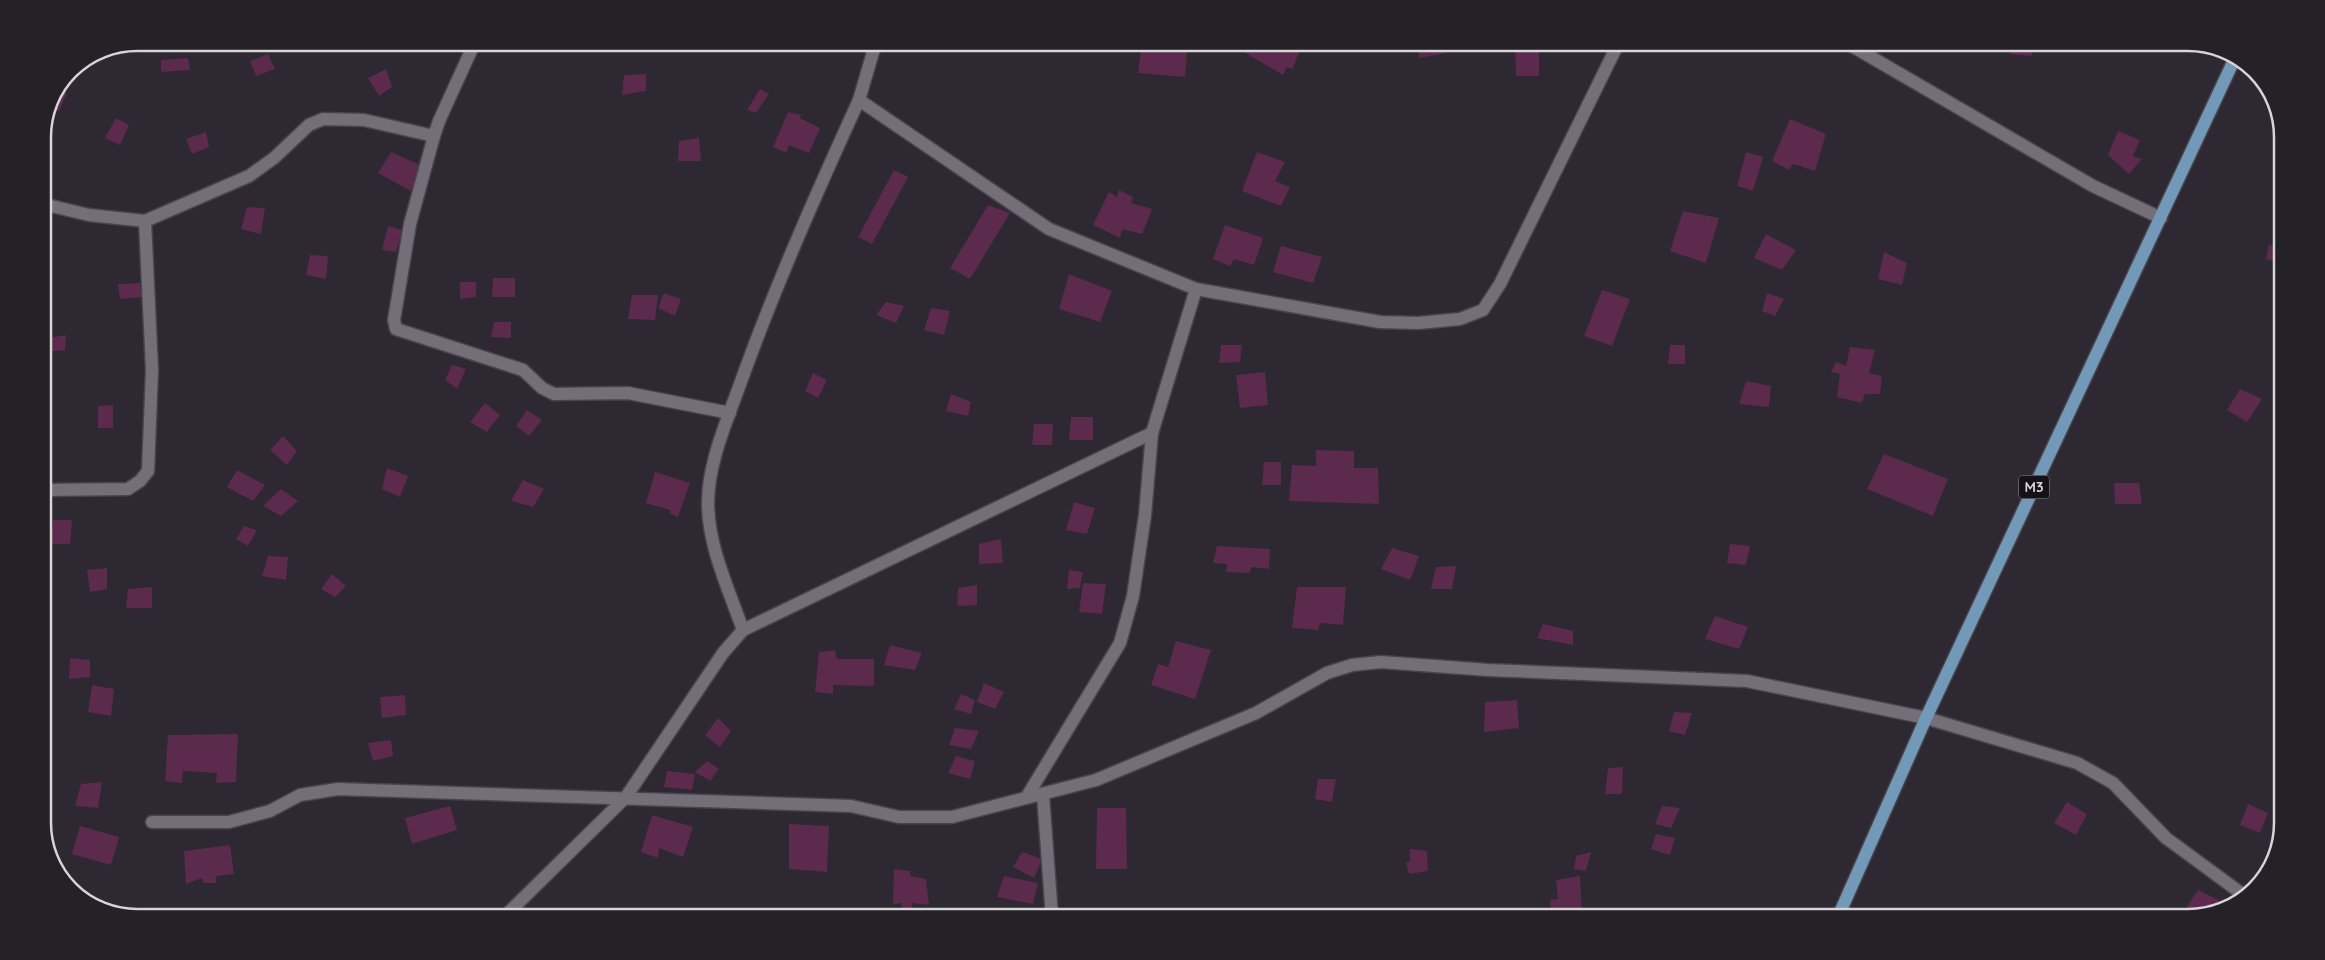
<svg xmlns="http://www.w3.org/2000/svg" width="2325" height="960" viewBox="0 0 2325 960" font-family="Quicksand,sans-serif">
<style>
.building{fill:#5b2a4d}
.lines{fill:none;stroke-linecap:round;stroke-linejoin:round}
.minor-casing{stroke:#48444b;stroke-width:15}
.primary-casing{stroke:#48444b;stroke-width:15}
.minor{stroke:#746e79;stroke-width:12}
.primary{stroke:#7299b7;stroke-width:12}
.labels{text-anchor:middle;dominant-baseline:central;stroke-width:4;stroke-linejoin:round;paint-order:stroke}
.shield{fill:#141216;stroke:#9d9a9f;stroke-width:1}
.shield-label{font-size:14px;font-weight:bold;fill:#d8d4da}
.rim{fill:none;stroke:#d8d4da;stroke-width:2.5}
</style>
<rect width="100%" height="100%" fill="#2d2831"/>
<!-- building -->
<g class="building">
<polygon points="1142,42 1188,42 1185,77 1138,73"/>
<polygon points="1247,42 1304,42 1292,69 1287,67 1283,75 1242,51"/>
<polygon points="1418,42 1446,42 1446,53 1419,58"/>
<polygon points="1515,42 1539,42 1539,76 1516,76"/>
<polygon points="2012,42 2034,42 2032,56 2010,54"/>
<polygon points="2078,42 2103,42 2101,51 2077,46"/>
<polygon points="268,54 275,69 256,76 250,61"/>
<polygon points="188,58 190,70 161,72 161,60"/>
<polygon points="386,69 392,87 379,96 368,78"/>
<polygon points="646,74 646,91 622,95 624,75"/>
<polygon points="760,89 769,94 756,113 747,110"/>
<polygon points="61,92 67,93 59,111 53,109"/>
<polygon points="788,112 801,115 800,118 820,128 809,153 789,145 786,153 773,147"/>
<polygon points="116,118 129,125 120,145 105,138"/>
<polygon points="1790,119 1826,134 1815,171 1793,164 1789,170 1772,161"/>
<polygon points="2118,131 2140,140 2133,156 2142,159 2129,174 2108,155"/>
<polygon points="206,132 209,147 192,154 186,139"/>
<polygon points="699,138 701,161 678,161 679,141"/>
<polygon points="391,152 422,166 411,191 378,173"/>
<polygon points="1257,152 1285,162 1275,181 1290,187 1281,206 1242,191"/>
<polygon points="1746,152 1763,157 1753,191 1737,186"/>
<polygon points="894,170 908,177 872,244 858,237"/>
<polygon points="1119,190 1133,197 1131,203 1152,209 1142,234 1122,229 1120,238 1093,225 1109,192 1117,197"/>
<polygon points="988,205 1010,213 970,279 950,268"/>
<polygon points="247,207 265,208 261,234 241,229"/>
<polygon points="1683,211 1719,218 1706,263 1670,251"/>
<polygon points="1225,225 1263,238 1254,265 1234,259 1230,266 1213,259"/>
<polygon points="388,226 402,230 396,252 382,250"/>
<polygon points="2280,232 2282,232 2282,263 2266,259 2269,244 2276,247"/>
<polygon points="1766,234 1796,250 1782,270 1754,258"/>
<polygon points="1281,246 1322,257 1313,283 1273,272"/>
<polygon points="1884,252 1907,263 1902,285 1878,279"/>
<polygon points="310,255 328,256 326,279 306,275"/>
<polygon points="1069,274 1112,291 1100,322 1059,309"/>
<polygon points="493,278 515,278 515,297 492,297"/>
<polygon points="460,282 476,282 476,297 460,299"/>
<polygon points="140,283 143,297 120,299 118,284"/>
<polygon points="1602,290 1630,299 1612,346 1584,336"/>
<polygon points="664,293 681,299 675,316 658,308"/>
<polygon points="1767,293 1784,299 1775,316 1762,311"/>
<polygon points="632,295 658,295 655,320 628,319"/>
<polygon points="886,302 904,306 896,323 876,315"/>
<polygon points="931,308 950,311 944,335 924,330"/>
<polygon points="494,322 511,322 511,338 491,337"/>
<polygon points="66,335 65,350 46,352 49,338"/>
<polygon points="1221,345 1242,345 1240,362 1219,363"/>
<polygon points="1670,345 1685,345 1685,364 1668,364"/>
<polygon points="1850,347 1875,350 1869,373 1882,376 1880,394 1865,394 1862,403 1837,397 1840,374 1831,372 1836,362 1846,366"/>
<polygon points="452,365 466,369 457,389 445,380"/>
<polygon points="1265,372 1268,405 1240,408 1236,375"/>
<polygon points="813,373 827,380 818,398 805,391"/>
<polygon points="1746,381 1771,386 1769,407 1739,404"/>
<polygon points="2240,389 2262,399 2247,422 2227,410"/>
<polygon points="951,394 971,402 968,416 946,411"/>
<polygon points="485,403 500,415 487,432 470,422"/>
<polygon points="113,405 113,428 98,428 98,406"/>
<polygon points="527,410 542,420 529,436 516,426"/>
<polygon points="1071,417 1093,417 1093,440 1069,440"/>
<polygon points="1034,424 1053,424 1052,445 1032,445"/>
<polygon points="283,436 297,451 287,465 270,450"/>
<polygon points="1316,450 1354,451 1354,468 1378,468 1379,504 1289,501 1292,465 1316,466"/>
<polygon points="1884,454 1948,479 1933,516 1867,489"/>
<polygon points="1264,462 1281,462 1281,485 1262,485"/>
<polygon points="387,468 408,476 400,497 382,489"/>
<polygon points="237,470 265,485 253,501 227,487"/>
<polygon points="655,472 690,483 678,517 670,514 670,510 646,503"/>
<polygon points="523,480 544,489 533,507 511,501"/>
<polygon points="2114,483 2139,483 2142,504 2115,504"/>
<polygon points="281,489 298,501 281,516 263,506"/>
<polygon points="1074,502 1095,508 1087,534 1066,530"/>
<polygon points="53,520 72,520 70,544 51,544"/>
<polygon points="244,526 257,530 248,546 236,539"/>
<polygon points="1001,539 1003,563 979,564 979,544"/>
<polygon points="1730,544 1750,546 1746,565 1727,563"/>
<polygon points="1217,546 1270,549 1269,569 1252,567 1249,573 1226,572 1227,564 1213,563"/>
<polygon points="1392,548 1419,556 1410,580 1381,569"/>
<polygon points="268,556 288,557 286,580 262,576"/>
<polygon points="1456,566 1452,589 1431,589 1436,567"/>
<polygon points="107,568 107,589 90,592 87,570"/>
<polygon points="1069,570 1083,572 1080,588 1067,589"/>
<polygon points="332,574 346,586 335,597 321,589"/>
<polygon points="1083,583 1106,584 1102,614 1079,612"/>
<polygon points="977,585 977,605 957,606 958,588"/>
<polygon points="152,587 152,608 126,608 128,589"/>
<polygon points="1297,587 1346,587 1343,625 1320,623 1318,630 1292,628"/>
<polygon points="1715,616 1748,627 1739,649 1705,639"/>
<polygon points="1543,624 1573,631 1573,645 1537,638"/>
<polygon points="1176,641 1211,650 1195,699 1151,685 1158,664 1168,667"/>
<polygon points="890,645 922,653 915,670 884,665"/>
<polygon points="835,650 837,659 874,659 874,686 833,685 833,694 815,692 819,652"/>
<polygon points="70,658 90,660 90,677 69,679"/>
<polygon points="984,683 1004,692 995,709 977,702"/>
<polygon points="92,685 114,689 111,716 88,712"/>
<polygon points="961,694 975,700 971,714 954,709"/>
<polygon points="405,695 406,715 382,718 380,697"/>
<polygon points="1517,700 1519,728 1484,732 1485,702"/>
<polygon points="1674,712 1692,713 1685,735 1669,731"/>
<polygon points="718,718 731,731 720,747 705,735"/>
<polygon points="955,728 979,731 971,749 949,745"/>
<polygon points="238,734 236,782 216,783 217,773 183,771 182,783 165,781 168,735"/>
<polygon points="391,740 393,756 373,761 368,743"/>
<polygon points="956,756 975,761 970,779 948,773"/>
<polygon points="707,761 719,769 710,781 695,772"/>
<polygon points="1623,767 1622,794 1605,794 1608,768"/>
<polygon points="667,771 695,774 692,790 664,787"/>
<polygon points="1318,779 1336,779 1332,802 1315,799"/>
<polygon points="102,782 98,808 75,806 81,784"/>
<polygon points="2067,802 2087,814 2076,835 2054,823"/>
<polygon points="2248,804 2268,813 2260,833 2240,825"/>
<polygon points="450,806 457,830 412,844 405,818"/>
<polygon points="1662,806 1680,808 1671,828 1655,824"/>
<polygon points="1097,808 1126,808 1127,869 1096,869"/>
<polygon points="652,815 693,827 683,857 659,848 658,858 641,852"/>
<polygon points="789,824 829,826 827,872 789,869"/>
<polygon points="80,826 119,837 111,865 72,854"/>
<polygon points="1656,834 1675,838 1670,855 1651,849"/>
<polygon points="230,845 234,874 216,876 216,883 204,883 202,878 186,884 184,851"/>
<polygon points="1410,849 1427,851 1428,871 1409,874 1406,863 1410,861"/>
<polygon points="1022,852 1042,859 1034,878 1013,867"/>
<polygon points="1591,852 1586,871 1574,869 1576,856"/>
<polygon points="894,869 910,871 910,876 926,879 929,905 912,903 912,910 903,911 901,903 893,904"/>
<polygon points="1004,876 1038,883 1033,904 997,897"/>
<polygon points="1580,876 1582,917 1558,917 1556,910 1551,909 1550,900 1558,899 1556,880"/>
<polygon points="2198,890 2228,905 2188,917 2180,917"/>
</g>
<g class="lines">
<defs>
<g id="minor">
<polyline points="876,42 859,100 1049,229 1196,289 1380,322 1418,323 1460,319 1483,310 1500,284 1619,42"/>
<polyline points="1845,42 2093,186 2161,218"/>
<polyline points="434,136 410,224 394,320 396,329 523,370 542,388 554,394 628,393 730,413"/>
<polyline points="43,204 89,215 145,221 249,176 274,158 309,125 323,119 364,120 434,136 439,121 475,42"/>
<polyline points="43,490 128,489 140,481 148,471 152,370 145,221"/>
<path d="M743,630C729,590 708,546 708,503C708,464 726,423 739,387C774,289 816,194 859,100"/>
<polyline points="1043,795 1052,917"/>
<polyline points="1026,798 1120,643 1133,596 1145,515 1152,433 1196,289"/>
<polyline points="152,822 229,822 270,811 300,795 338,789 851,806 899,817 952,817 1096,780 1256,713 1327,673 1352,665 1381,662 1488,670 1747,681 1926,718 2077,763 2113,783 2166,838 2245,896"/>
<polyline points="504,917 626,797 723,653 743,630 1152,433"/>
</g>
<polyline id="primary" points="1838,917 1926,718 2235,58"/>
</defs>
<!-- minor casing -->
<use href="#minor" class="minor-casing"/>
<!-- primary casing -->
<use href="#primary" class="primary-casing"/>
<!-- minor -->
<use href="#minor" class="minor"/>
<!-- primary -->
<use href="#primary" class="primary"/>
</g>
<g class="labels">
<!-- shield labels -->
<rect class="shield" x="2019" y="475.5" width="30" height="23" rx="4"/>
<g class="shield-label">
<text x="2034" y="487">M3</text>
</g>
</g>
<!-- crop -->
<path d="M0 0H2325V960H0ZM137 51H2188A86 86 0 0 1 2274 137V823A86 86 0 0 1 2188 909H137A86 86 0 0 1 51 823V137A86 86 0 0 1 137 51Z" fill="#242226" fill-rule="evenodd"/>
<path class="rim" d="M137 51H2188A86 86 0 0 1 2274 137V823A86 86 0 0 1 2188 909H137A86 86 0 0 1 51 823V137A86 86 0 0 1 137 51Z"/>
</svg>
